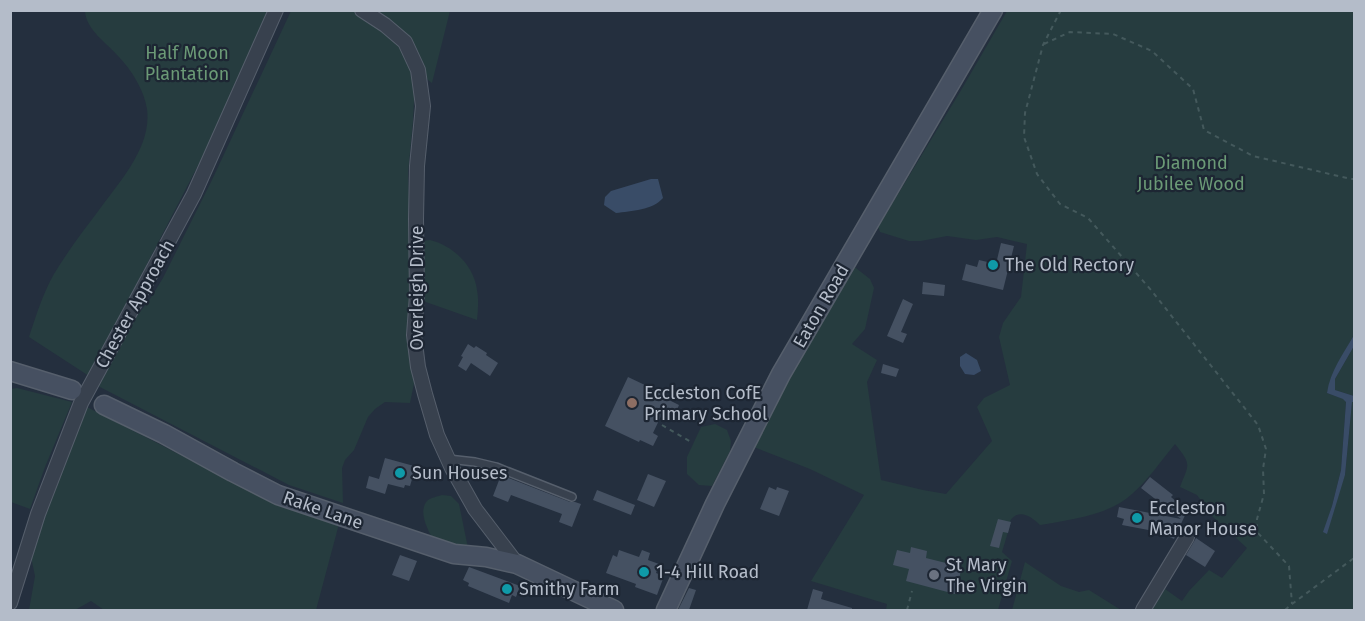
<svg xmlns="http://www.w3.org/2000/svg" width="1365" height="621" viewBox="0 0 1365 621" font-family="'Fira Sans',sans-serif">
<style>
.green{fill:#263c3f}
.water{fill:#394c67}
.building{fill:#455162}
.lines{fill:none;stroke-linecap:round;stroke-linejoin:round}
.lane-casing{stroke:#565f6c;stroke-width:10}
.street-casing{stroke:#565f6c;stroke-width:16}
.secondary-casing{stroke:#565f6c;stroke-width:21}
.path{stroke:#44595c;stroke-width:2;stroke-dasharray:4.5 4.5;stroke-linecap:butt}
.lane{stroke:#38414e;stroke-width:7}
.street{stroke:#38414e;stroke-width:14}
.secondary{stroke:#465061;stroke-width:18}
.culture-dot{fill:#0f9aa8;stroke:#1d2633;stroke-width:2}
.education-dot{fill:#8d6e63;stroke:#1d2633;stroke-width:2}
.worship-dot{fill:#6b7280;stroke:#1d2633;stroke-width:2}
.labels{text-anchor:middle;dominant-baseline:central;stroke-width:4.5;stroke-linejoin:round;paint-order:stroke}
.park-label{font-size:18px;fill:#6b9a76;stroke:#1d2633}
.poi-label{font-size:18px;fill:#b4bcc9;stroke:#1d2633;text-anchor:start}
.street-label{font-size:18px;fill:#b4bcc9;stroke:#1d2633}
</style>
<rect width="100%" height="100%" fill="#242f3e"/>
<!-- green -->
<g class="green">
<path d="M85,11H269L206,150L89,376L29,337C36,316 43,293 54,274C68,251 83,231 99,210C120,181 152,147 147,109C144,90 132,71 119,57C107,43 86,30 85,11Z"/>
<polygon points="291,11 357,11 398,43 406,57 415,81 413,121 408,173 416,374 410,403 385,402 375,409 368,417 354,450 345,460 342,468 343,503 289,485 98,386 127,329 150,299 163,278 212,180"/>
<polygon points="373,11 450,11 432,83 423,76"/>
<path d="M1007,11H1354V335L1335,369L1327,393L1344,399L1346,402L1341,470L1332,506L1324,532L1345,475L1352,401L1354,402V610H1148L1165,589L1182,601L1189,591L1209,570L1222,578L1247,548L1213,517L1197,495L1180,487C1189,464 1192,465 1175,444C1161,461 1148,480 1132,494C1110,515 1069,520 1040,525C1031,516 1019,508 1010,521L1011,522L1002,552L1012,561L998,610H886L887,604L811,581L864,495L810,469L754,447L803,350L852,265L870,279L874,288L865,329L852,344L877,360L867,382L881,480L923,490L946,494L992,441L977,407L984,398L1010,385L999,337L1003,323L1021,297L1027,244L997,237L976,240L947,236L921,241H909L880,232L878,227L960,92Z"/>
<path d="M430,240C454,246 474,266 477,290C479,300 478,310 477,320L423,301L422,241Z"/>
<polygon points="1354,346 1354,396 1335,390 1335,379"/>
<polygon points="17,388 72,402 45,467 30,509 11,502 11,389"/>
<polygon points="87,407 268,500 339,524 316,610 104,610 91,601 75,610 29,610 35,576 31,557 56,481"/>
<polygon points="715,424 727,430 731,441 730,451 712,486 699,485 687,474 687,457 701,427"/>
<path d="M442,495L451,496L459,504L468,548L434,541C428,531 417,510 428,500C431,498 438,496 442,495Z"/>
<polygon points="1025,562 1061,586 1079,592 1089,590 1121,610 1012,610"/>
</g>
<!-- water -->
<g class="water">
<path d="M651,179H658L663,198C653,210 631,211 616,213L604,205L605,197L611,191Z"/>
<path d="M1354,335V346L1335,379V390L1354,396V402H1352L1345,475L1327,534L1323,532L1332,506L1341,470L1346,402L1343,399L1327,393C1330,371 1344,353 1354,335Z"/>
<polygon points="966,353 977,360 981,371 974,375 965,374 960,366 960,357"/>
</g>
<!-- building -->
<g class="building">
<polygon points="1001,243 1014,246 1003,290 962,280 966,264 977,267 979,260 996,264"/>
<polygon points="923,282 945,285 944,296 922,294"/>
<polygon points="903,299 913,304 901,332 907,334 903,343 887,336"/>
<polygon points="468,344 474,348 476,346 487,353 486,355 498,363 490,376 471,363 466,371 458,366 463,357 461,356"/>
<polygon points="883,364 899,369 896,377 881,373"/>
<polygon points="628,377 666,395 665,398 679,405 674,417 663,412 653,433 658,436 653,446 640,440 639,442 605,426"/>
<polygon points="385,458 414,466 413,469 415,469 410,486 405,485 404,488 388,484 385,494 366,488 369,476 379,479"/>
<polygon points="648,474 666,481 654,507 637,500"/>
<polygon points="501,475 570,502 575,502 581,504 572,527 559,522 562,514 511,495 508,502 493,496"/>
<polygon points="1150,477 1173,495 1171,497 1187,511 1174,539 1159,532 1122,525 1124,519 1117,517 1119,507 1181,519 1141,488"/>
<polygon points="769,487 776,490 777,487 789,491 779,516 760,509"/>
<polygon points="597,490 635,505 631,515 593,500"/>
<polygon points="998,519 1011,522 1008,533 1003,532 999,548 990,546"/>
<polygon points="1196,538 1215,551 1205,567 1186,555"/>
<polygon points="911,547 927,551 926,558 962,567 955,594 906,581 909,569 893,565 897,550 910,553"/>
<polygon points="619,550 639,557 642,550 650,553 648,560 659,564 656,573 664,576 657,595 635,587 636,584 606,573 613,555 617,557"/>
<polygon points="400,555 417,561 409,581 392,575"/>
<polygon points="469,567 520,586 516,597 512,595 509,603 468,586 469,583 463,580"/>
<polygon points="689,588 696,590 689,610 678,610"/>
<polygon points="813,589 823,592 821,599 852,608 852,610 807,610"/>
</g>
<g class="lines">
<defs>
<polyline id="lane" points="448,459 475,462 496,467 572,497"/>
<g id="street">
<polyline points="362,10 385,25 405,42 418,70 423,106 417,166 416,219 417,295 414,335 418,367 425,394 437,435 452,468 475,509 517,564"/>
<polyline points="10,603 38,514 81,403 194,194 276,10"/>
<polyline points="1143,610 1187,537"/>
</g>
<g id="secondary">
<polyline points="10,371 72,390"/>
<polyline points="104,405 164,434 233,472 278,495 454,554 486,557 517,564 614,610"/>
<polyline points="666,610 715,504 781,374 993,10"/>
</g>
</defs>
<!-- lane casing -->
<use href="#lane" class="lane-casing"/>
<!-- street casing -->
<use href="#street" class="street-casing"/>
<!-- secondary casing -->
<use href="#secondary" class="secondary-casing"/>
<!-- path -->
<g class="path">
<polyline points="1061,10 1043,45 1025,113 1024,137 1037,174 1060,204 1088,218 1151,290 1258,425 1266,449 1263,469 1264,494 1257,519 1257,532 1289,566 1292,604"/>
<polyline points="1044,44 1070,32 1113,34 1152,51 1193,89 1204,130 1253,156 1351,179 1354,179"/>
<polyline points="662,425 691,442"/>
<polyline points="907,610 912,591"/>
<polyline points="1285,610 1292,604 1354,558"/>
</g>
<!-- lane -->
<use href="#lane" class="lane"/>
<!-- street -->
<use href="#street" class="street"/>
<!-- secondary -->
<use href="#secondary" class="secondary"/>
</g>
<!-- markers -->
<g class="culture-dot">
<circle cx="993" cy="265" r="6"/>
<circle cx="400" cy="473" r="6"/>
<circle cx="1137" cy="518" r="6"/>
<circle cx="644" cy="572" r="6"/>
<circle cx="507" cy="589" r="6"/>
</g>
<circle class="education-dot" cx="632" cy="403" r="6"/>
<circle class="worship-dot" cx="934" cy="575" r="6"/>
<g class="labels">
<!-- park labels -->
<g class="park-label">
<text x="187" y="53">Half Moon<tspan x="187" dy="21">Plantation</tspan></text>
<text x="1191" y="163">Diamond<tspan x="1191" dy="21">Jubilee Wood</tspan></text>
</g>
<!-- poi labels -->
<g class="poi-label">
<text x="1005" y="265">The Old Rectory</text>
<text x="644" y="393">Eccleston CofE<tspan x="644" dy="21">Primary School</tspan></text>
<text x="412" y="473">Sun Houses</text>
<text x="1149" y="508">Eccleston<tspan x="1149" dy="21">Manor House</tspan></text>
<text x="946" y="565">St Mary<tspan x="946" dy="21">The Virgin</tspan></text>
<text x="656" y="572">1-4 Hill Road</text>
<text x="519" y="589">Smithy Farm</text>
</g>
<!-- street labels -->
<g class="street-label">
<text transform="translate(417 288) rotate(-90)">Overleigh Drive</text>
<text transform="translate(135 304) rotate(-61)">Chester Approach</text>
<text transform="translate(821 306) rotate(-60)">Eaton Road</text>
<text transform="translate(323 510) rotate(19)">Rake Lane</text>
</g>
</g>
<!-- border -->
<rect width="1365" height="621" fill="none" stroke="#b4bcc9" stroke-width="24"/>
</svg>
